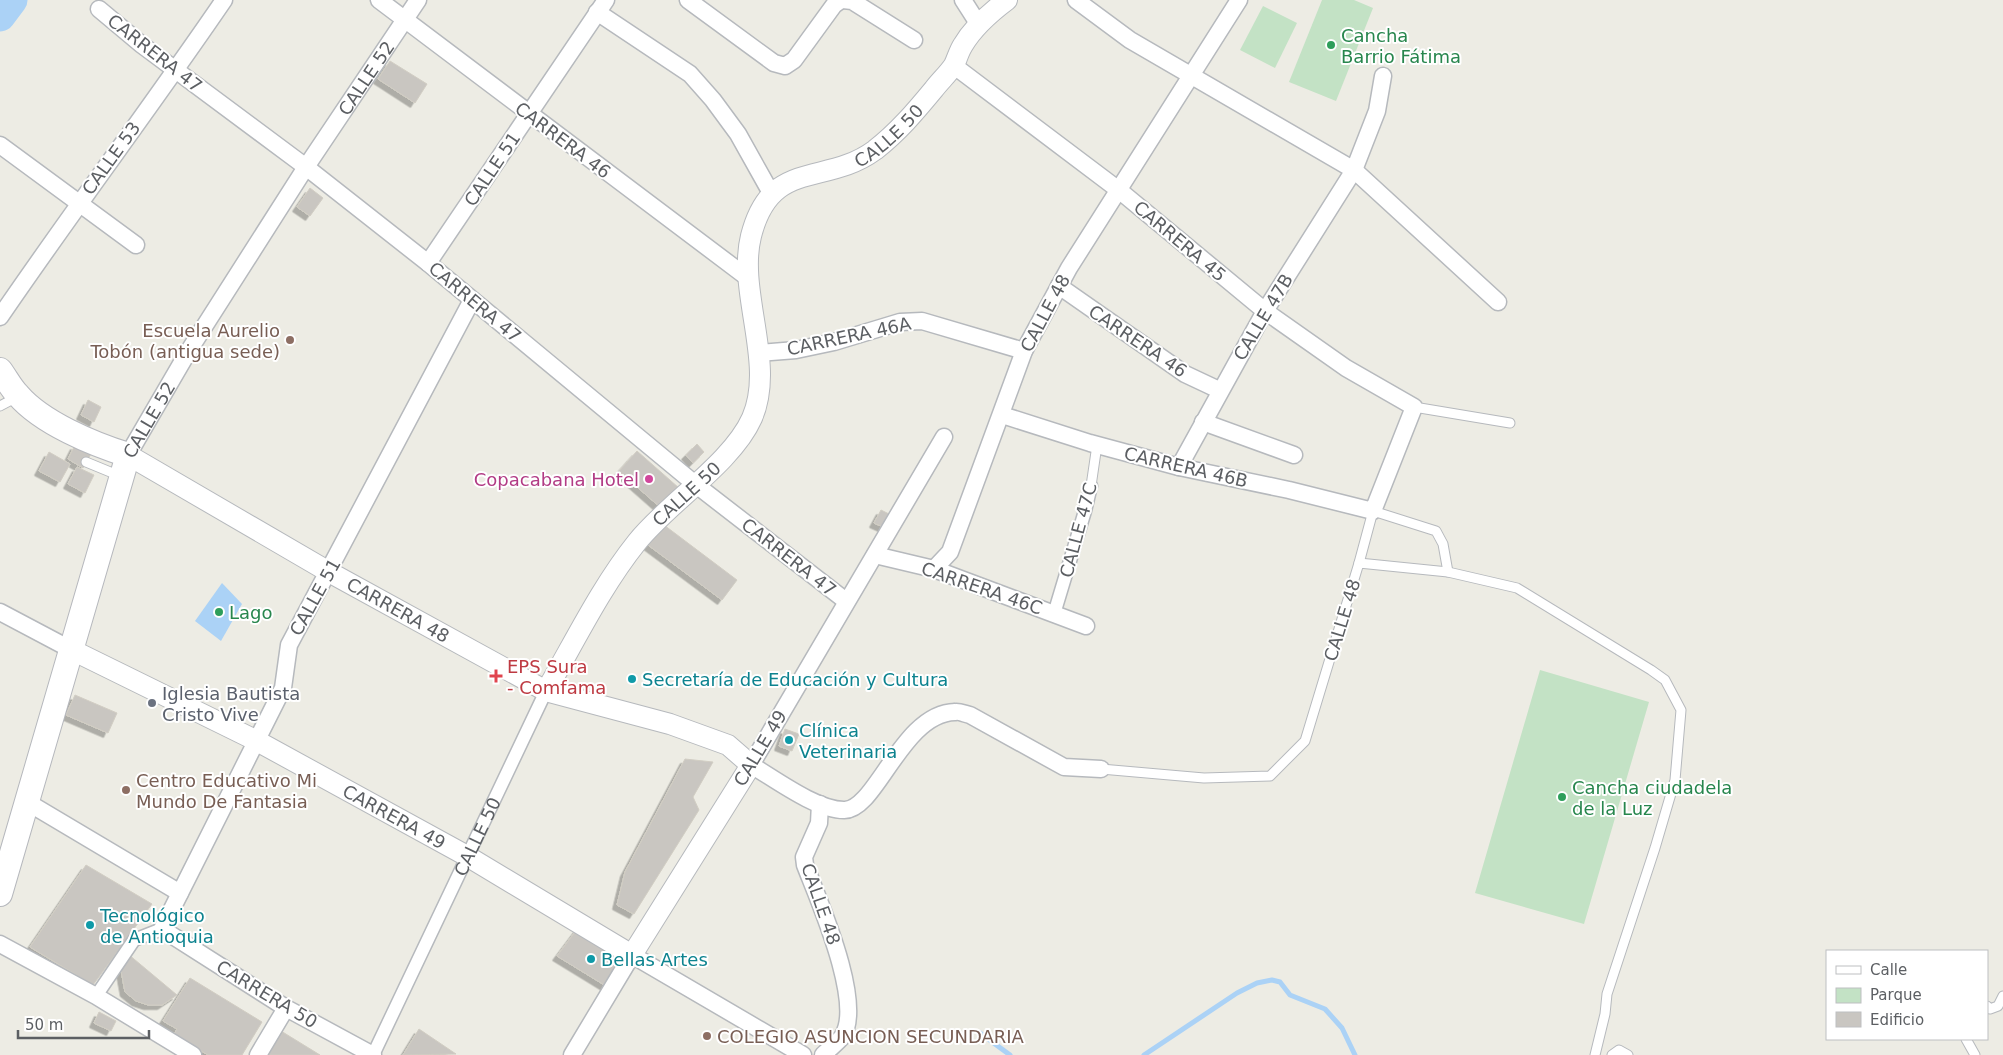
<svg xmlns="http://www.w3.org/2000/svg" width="2003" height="1055" viewBox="0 0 2003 1055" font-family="'DejaVu Sans',sans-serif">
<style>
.green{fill:#c3e2c5}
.water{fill:#abd2f6}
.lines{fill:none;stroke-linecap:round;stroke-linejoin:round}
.stream{stroke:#abd2f6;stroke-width:5}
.river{stroke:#abd2f6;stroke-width:31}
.building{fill:#c9c6c1;stroke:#d1cdc3;filter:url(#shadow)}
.service-casing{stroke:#b6b9bd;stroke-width:11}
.pedestrian-casing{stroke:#b6b9bd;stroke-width:15}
.minor-casing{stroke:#b6b9bd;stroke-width:19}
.tertiary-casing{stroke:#b6b9bd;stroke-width:22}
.secondary-casing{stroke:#b6b8bd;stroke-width:26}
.service{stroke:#fff;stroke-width:9}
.pedestrian{stroke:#fff;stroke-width:12}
.minor{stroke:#fff;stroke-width:16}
.tertiary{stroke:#fff;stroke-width:20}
.secondary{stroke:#fff;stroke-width:24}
.leisure-dot{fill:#2e9e5b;stroke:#fff;stroke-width:2}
.education-dot{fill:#8d6e63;stroke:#fff;stroke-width:2}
.hotel-dot{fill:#d1479c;stroke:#fff;stroke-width:2}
.health-dot{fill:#e0444e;stroke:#fff;stroke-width:2}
.culture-dot{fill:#0f9aa8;stroke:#fff;stroke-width:2}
.worship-dot{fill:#6b7280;stroke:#fff;stroke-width:2}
.labels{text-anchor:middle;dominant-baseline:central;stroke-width:4;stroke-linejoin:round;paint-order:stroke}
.leisure-label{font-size:18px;fill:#27864d;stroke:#fff;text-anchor:start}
.street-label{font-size:18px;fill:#5c5f63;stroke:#fff}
.education-label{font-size:18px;fill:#785e54;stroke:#fff;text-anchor:start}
.hotel-label{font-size:18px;fill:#b23c85;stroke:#fff;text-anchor:end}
.health-label{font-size:18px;fill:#be3a42;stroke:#fff;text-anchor:start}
.culture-label{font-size:18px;fill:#0d838f;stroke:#fff;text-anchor:start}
.worship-label{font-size:18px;fill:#5b616d;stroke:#fff;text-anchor:start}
</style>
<defs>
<filter id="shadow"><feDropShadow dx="-4.5" dy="4.5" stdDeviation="0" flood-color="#0004"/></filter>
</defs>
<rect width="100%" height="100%" fill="#edece4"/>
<!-- green -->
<g class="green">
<polygon points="1322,0 1354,0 1373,8 1336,101 1289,82"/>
<polygon points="1263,6 1297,23 1275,68 1240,50"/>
<polygon points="1540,670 1649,702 1584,924 1475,893"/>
</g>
<!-- water -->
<polygon class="water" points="222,583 242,604 221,641 195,621"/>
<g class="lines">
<!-- stream -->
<g class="stream">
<polyline points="980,1033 1010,1055"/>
<polyline points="1144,1055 1237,993 1257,983 1272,980 1280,982 1290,995 1325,1009 1342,1028 1355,1055"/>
</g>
<!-- river -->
<polyline class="river" points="0,16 12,0"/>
</g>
<!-- building -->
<g class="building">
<polygon points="390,61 427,84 415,103 378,79"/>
<polygon points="310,188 323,198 310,216 297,207"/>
<polygon points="88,400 101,407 94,422 81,415"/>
<polygon points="697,444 704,452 693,463 686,455"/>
<polygon points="75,445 91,454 83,468 68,459"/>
<polygon points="637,451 679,488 661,508 619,471"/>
<polygon points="49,452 70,464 60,482 39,471"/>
<polygon points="77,467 94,475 85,493 68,484"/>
<polygon points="881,510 889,514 883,527 874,523"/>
<polygon points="664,525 737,580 722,600 648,545"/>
<polygon points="75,695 117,713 108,733 66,715"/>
<polygon points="785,729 799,734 792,751 779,746"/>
<polygon points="685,759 713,762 693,797 699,810 634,914 617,905 625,872"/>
<polygon points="86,865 152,904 93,985 30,947"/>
<polygon points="578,928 624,961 606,986 557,956"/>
<polygon points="128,954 177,995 162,1005 148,1005 136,1001 125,992 120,965"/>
<polygon points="190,978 262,1022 242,1055 208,1055 174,1034 177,1029 163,1021"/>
<polygon points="99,1012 116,1021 111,1031 94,1023"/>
<polygon points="419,1029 456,1054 403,1055"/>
<polygon points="281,1031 320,1055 266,1055"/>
</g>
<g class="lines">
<defs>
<g id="service">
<polyline points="0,406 17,397"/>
<polyline points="1414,407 1510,423"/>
<polyline points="86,462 120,476"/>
<polyline points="1091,486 1097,445"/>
<polyline points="1359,563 1373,511 1436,531 1443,544 1448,572"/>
<polyline points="1101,769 1204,778 1270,776 1305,741 1359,563 1448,572 1517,588 1651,670 1665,680 1681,710 1675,780 1655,848 1607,994 1605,1014 1595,1055"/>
<polyline points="1987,1006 1990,1009 1998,1006 2003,996"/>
<polyline points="1966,1039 1975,1055"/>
<polyline points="1612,1055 1619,1050 1628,1055"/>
</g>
<g id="pedestrian">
<polyline points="1054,614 1085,511 1091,486"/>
<polyline points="96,996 134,940 162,929"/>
<path id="s1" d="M373,1055L546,691"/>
</g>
<g id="minor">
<polyline points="379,0 748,278"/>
<polyline points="688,0 774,63 785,66 794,60 834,5 841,0"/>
<polyline points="843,0 852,1 914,40"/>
<polyline points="963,0 979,25"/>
<polyline points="1076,0 1130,40 1354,170 1498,302"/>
<polyline points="99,9 142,45 306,167 428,263 695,484 846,601"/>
<polyline points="597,12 690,74 713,100 738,134 771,193"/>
<polyline points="953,65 1120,191 1265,311 1346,368 1414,407 1373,511 1289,490 1179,467 1090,443 1002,415"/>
<polyline points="0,145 136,245"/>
<polyline points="428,263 606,0"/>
<polyline points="1059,286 1185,374 1219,390"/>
<path d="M0,317C73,210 151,107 224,0"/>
<polyline points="759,353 796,350 834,342 900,322 922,321 1024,351"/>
<polyline points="1203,422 1294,455"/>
<path d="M944,437L751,765C775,779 816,810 844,810C876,811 902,713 955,712C959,711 965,714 970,715L1064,767L1101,769"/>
<path id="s2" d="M128,455L188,352L306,167L418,0"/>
<polyline points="1179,467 1265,311 1354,170 1377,111 1383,76"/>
<polyline points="875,555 934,569 1086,626"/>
<polyline points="934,569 950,552 1024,351 1069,268 1239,0"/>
<polyline points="0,612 70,649"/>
<polyline points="27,802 180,893"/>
<path d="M820,804L819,823L804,857L805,865C818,899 865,1004 842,1037C837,1043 829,1049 823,1055"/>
<polyline points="0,944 96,996 193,1055"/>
<polyline points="258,1055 286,1008"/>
<polyline points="373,1055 286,1008 162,929 283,688 289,645 472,300"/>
<polyline points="572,1055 632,955 803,1055"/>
</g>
<g id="tertiary">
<path id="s3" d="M70,649L257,741L467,856L632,955L751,765L728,745L670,724L546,691L329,572L128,455"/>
<path id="s4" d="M546,691C575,641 601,587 637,542C668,503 732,463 752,418C776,364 737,292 751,236C771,157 825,187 875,150C898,132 915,112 934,89C940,81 948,74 954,65C957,59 959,51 963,45C973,28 991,12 1007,0"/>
</g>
<path id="secondary" d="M0,370C6,378 11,388 18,395C42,423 93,444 128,455L0,894"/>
</defs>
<!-- service casing -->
<use href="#service" class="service-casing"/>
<!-- pedestrian casing -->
<use href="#pedestrian" class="pedestrian-casing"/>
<!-- minor casing -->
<use href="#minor" class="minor-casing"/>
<!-- tertiary casing -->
<use href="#tertiary" class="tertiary-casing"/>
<!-- secondary casing -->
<use href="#secondary" class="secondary-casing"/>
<!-- service -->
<use href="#service" class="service"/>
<!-- pedestrian -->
<use href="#pedestrian" class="pedestrian"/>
<!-- minor -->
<use href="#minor" class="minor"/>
<!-- tertiary -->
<use href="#tertiary" class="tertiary"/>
<!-- secondary -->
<use href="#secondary" class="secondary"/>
</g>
<!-- markers -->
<g class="leisure-dot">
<circle cx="1331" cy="45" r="5"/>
<circle cx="219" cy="612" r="5"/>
<circle cx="1562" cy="797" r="5"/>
</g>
<g class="education-dot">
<circle cx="290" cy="340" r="5"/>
<circle cx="126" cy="790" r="5"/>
<circle cx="707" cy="1036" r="5"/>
</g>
<circle class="hotel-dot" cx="649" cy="479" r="5"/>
<path class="health-dot" d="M493.5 668.5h5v5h5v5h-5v5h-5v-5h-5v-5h5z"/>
<g class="culture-dot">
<circle cx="632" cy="679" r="5"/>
<circle cx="789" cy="740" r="5"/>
<circle cx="90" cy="925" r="5"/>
<circle cx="591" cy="959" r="5"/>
</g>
<circle class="worship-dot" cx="152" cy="703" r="5"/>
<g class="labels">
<!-- leisure labels -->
<g class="leisure-label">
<text x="1341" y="35">Cancha<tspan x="1341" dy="21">Barrio Fátima</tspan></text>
<text x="229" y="612">Lago</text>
<text x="1572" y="787">Cancha ciudadela<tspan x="1572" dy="21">de la Luz</tspan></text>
</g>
<!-- street labels -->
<g class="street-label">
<text transform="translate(155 53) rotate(38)">CARRERA 47</text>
<text stroke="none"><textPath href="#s2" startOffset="446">CALLE 52</textPath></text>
<text stroke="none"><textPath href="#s4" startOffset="709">CALLE 50</textPath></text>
<text transform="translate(563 140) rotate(37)">CARRERA 46</text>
<text transform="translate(111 158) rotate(-54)">CALLE 53</text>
<text transform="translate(492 169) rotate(-56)">CALLE 51</text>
<text transform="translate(1180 241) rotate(40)">CARRERA 45</text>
<text transform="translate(475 302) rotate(40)">CARRERA 47</text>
<text transform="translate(1045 313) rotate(-62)">CALLE 48</text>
<text transform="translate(1263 317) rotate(-59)">CALLE 47B</text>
<text transform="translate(849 336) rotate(-12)">CARRERA 46A</text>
<text transform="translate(1138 341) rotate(34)">CARRERA 46</text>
<text stroke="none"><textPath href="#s2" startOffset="41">CALLE 52</textPath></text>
<text transform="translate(1186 467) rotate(13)">CARRERA 46B</text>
<text stroke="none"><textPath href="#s4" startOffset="244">CALLE 50</textPath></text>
<text transform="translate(1078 530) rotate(-75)">CALLE 47C</text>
<text transform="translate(789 557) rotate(38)">CARRERA 47</text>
<text transform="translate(982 588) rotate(19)">CARRERA 46C</text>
<text transform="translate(315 597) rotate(-61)">CALLE 51</text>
<text transform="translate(398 610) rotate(29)">CARRERA 48</text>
<text transform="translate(1342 620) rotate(-73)">CALLE 48</text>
<text transform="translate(760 748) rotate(-59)">CALLE 49</text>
<text stroke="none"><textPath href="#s3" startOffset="365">CARRERA 49</textPath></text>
<text stroke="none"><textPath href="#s1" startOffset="242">CALLE 50</textPath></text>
<text transform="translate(821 904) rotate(71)">CALLE 48</text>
<text transform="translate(267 994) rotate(31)">CARRERA 50</text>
</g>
<!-- education labels -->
<g class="education-label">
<text x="280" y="330" text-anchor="end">Escuela Aurelio<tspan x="280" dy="21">Tobón (antigua sede)</tspan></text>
<text x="136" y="780">Centro Educativo Mi<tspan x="136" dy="21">Mundo De Fantasia</tspan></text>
<text x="717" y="1036">COLEGIO ASUNCION SECUNDARIA</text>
</g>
<!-- hotel labels -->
<g class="hotel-label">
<text x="639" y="479">Copacabana Hotel</text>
</g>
<!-- health labels -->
<g class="health-label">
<text x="507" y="666">EPS Sura<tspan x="507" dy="21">- Comfama</tspan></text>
</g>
<!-- culture labels -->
<g class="culture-label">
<text x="642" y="679">Secretaría de Educación y Cultura</text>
<text x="799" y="730">Clínica<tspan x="799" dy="21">Veterinaria</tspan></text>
<text x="100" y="915">Tecnológico<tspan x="100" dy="21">de Antioquia</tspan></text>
<text x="601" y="959">Bellas Artes</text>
</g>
<!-- worship labels -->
<g class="worship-label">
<text x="162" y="693">Iglesia Bautista<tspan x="162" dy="21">Cristo Vive</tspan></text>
</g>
</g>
<!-- legend -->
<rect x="1826" y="950" width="162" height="90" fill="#ffffff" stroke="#bebfc1"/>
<rect x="1836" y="966" width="25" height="8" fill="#ffffff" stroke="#bebfc1"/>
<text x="1870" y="975" font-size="15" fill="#5c5f63">Calle</text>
<rect x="1836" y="988" width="25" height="15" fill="#c3e2c5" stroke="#bebfc1"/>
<text x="1870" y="1000" font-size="15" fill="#5c5f63">Parque</text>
<rect x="1836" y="1012" width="25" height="15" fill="#c9c6c1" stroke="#bebfc1"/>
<text x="1870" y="1025" font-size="15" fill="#5c5f63">Edificio</text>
<!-- scale -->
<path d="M18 1030v8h131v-8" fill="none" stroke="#5c5f63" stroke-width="2.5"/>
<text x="25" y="1030" font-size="15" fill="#5c5f63" stroke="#ffffff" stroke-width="4" paint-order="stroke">50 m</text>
</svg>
